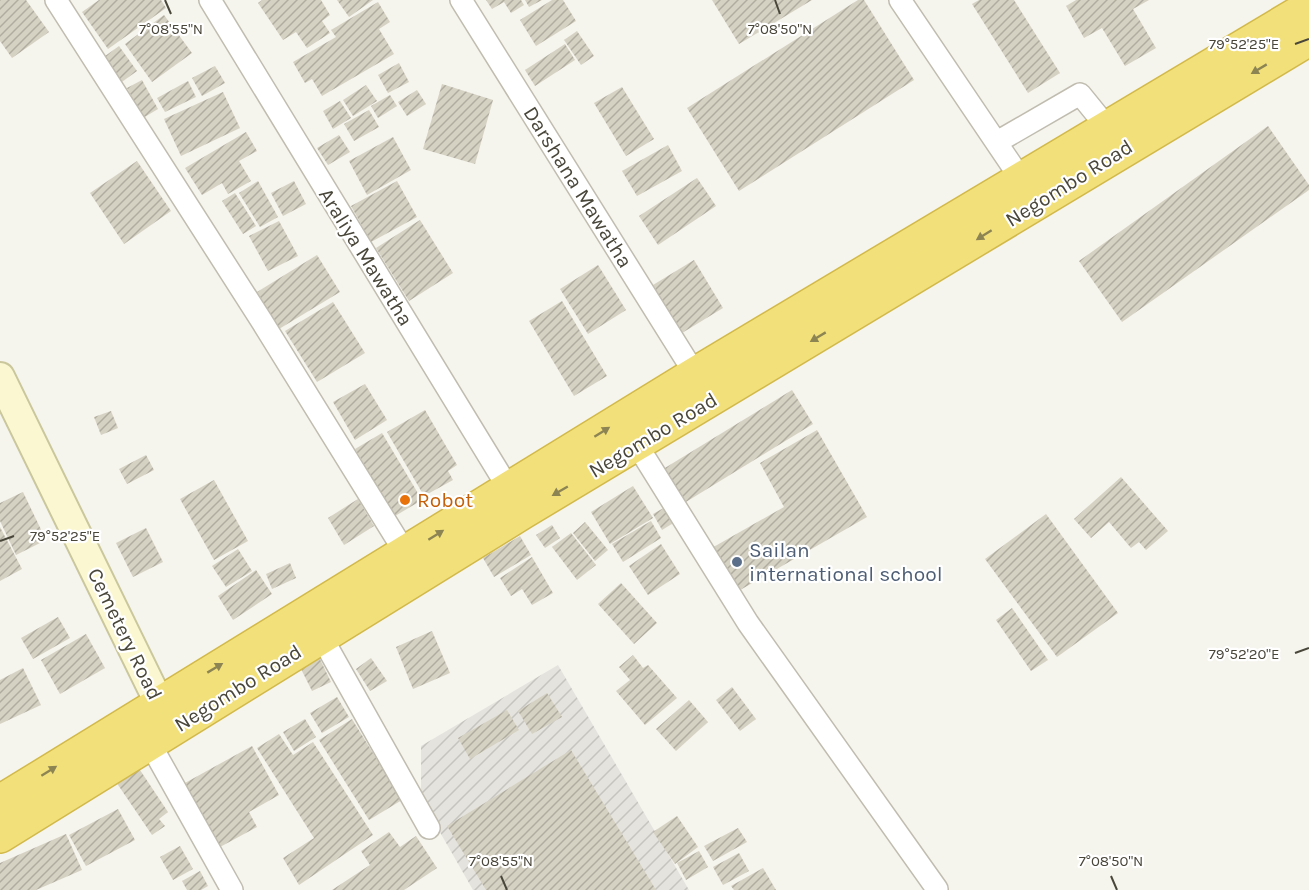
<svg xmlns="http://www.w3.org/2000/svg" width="1309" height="890" viewBox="0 0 1309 890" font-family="Karla,sans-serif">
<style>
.industrial{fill:url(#industrial-furrows)}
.building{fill:url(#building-hatch)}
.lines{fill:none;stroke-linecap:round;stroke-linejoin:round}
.street-casing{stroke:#c0bdb0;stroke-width:24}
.secondary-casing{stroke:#cac79c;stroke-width:32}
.highway-casing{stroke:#d2b94a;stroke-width:36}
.street{stroke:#fff;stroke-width:21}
.secondary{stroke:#fbf8d1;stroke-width:28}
.highway{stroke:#f2e07a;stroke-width:33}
.oneway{fill:#8d8454}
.ticks{fill:none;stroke:#49463a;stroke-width:2}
.food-dot{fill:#e8710a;stroke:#fff;stroke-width:2}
.service-dot{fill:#5c6f8a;stroke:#fff;stroke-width:2}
.labels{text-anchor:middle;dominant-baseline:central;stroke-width:4.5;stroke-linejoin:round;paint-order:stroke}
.street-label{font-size:21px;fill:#49463a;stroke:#fff}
.food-label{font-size:21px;fill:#c56008;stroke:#fff;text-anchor:start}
.service-label{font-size:21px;fill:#4e5e75;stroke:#fff;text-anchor:start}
.ticks-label{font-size:15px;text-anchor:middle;fill:#49463a;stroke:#fff;stroke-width:4.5;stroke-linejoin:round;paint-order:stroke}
</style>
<defs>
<pattern id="industrial-furrows" width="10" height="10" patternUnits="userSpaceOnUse" patternTransform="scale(1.5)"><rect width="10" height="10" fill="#e5e3de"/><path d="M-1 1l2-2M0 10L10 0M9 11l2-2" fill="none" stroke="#c6c4bf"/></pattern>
<pattern id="building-hatch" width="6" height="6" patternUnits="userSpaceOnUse" patternTransform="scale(1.5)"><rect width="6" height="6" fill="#d6d2c3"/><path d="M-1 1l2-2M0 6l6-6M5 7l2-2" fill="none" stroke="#b0ac9f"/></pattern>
</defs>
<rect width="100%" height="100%" fill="#f5f4ed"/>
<!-- industrial -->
<polygon class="industrial" points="558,665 689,890 473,890 421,799 421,746"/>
<!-- building -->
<g class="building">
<polygon points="0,0 26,0 49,32 12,58 0,41"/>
<polygon points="99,0 161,0 166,8 108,49 82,12"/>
<polygon points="262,0 321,0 330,15 322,21 330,33 307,48 296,32 283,40 258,3"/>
<polygon points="337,0 373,0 349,17"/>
<polygon points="486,0 521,0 524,5 511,13 504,2 492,9"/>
<polygon points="525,0 542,0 529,7"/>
<polygon points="552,0 563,0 576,21 536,46 520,20"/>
<polygon points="712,0 812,0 739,44"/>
<polygon points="858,0 864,0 914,80 739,191 687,108"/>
<polygon points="979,0 1014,0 1060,73 1028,93 972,4"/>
<polygon points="1076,0 1149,0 1133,9 1156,48 1125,66 1102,28 1084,38 1066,6"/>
<polygon points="378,2 390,22 379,29 394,54 322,96 312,79 305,83 293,62 336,37 331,30"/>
<polygon points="164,15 192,53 152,82 125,44"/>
<polygon points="577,31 594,56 581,65 564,40"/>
<polygon points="565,44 575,60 535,86 525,70"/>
<polygon points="119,46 137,71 119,84 101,59"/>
<polygon points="399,63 409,82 388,93 378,75"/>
<polygon points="215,66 225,83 202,96 192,78"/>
<polygon points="142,80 158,109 143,118 127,88"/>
<polygon points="188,81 196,97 165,112 157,98"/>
<polygon points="442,84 493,100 475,164 423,149"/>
<polygon points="366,85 377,101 353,116 343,100"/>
<polygon points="622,87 654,139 626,156 594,103"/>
<polygon points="417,90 426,104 407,116 398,102"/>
<polygon points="223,92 240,128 181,156 164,119"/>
<polygon points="390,95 397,106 378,118 371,106"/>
<polygon points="340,101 351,118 333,129 323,111"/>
<polygon points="369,110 379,127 354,141 344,124"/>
<polygon points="1268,126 1309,185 1309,190 1122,322 1079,261"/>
<polygon points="246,132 257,151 239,161 251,181 228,194 222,183 202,195 185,168"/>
<polygon points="339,135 350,152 328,165 317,148"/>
<polygon points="393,137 411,170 367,195 349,161"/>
<polygon points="668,145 682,171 637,196 622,171"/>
<polygon points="137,161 171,211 124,244 90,193"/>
<polygon points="697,178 716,206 658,245 639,216"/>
<polygon points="258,181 278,217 260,227 239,193"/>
<polygon points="294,181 306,204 283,216 271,193"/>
<polygon points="397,181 417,217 371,242 351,206"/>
<polygon points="235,193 256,226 243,234 222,201"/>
<polygon points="420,220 453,273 409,301 376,248"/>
<polygon points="279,221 298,256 268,271 249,236"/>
<polygon points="317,255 340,292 279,329 257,292"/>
<polygon points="694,260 723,308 682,333 653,285"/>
<polygon points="598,265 626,310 588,334 560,289"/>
<polygon points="562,301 607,376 574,396 529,321"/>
<polygon points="333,302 365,353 317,382 285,331"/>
<polygon points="365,384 387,420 355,440 333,402"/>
<polygon points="792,390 813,424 681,505 660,471"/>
<polygon points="425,410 457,465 448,471 453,480 424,496 387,432"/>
<polygon points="111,411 118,428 101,435 94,417"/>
<polygon points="817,430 867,517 735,593 710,549 784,507 760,463"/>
<polygon points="382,433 422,500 395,516 355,449"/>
<polygon points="146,455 154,470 127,484 119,469"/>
<polygon points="1121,477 1168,531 1146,550 1139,542 1131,548 1109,522 1091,538 1074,519"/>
<polygon points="214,480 248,541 214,560 180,499"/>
<polygon points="633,486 653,518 610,544 591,512"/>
<polygon points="23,492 46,540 16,555 0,521 0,503"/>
<polygon points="358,499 374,526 344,545 328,518"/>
<polygon points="667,506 675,522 662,530 653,514"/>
<polygon points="1046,514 1118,613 1057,657 985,559"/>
<polygon points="651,521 661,538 623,562 612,544"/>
<polygon points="585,522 608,550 595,561 573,533"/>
<polygon points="552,525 560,538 545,548 536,535"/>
<polygon points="0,527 22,569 0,581"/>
<polygon points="146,528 163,562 133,577 116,543"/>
<polygon points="571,533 596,565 577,580 552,547"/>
<polygon points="520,536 531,555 494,577 483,558"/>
<polygon points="661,544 680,574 648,595 629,566"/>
<polygon points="238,549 252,571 226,587 212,566"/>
<polygon points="532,557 553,593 532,605 522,589 511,596 500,578"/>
<polygon points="290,563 296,578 272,589 266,574"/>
<polygon points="256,570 272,594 233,620 218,596"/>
<polygon points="621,583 657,623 634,644 598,604"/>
<polygon points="1012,608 1048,660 1031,671 996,620"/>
<polygon points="58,617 70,638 33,659 21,638"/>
<polygon points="432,631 450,673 413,689 396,647"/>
<polygon points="86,634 105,668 60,694 41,660"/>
<polygon points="318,655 331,682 312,691 299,665"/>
<polygon points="633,655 643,668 648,665 677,698 645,725 616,691 630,680 619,667"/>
<polygon points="371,658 387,681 370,691 356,669"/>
<polygon points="23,668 41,705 0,724 0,680"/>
<polygon points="732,687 756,719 740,731 716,700"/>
<polygon points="547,693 562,717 532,734 518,711"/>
<polygon points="337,697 349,717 322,733 310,713"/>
<polygon points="689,700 708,722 676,751 656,729"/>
<polygon points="507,710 519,730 470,759 458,738"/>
<polygon points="305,719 316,737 294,751 283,732"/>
<polygon points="352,719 402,800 369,820 319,740"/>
<polygon points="279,734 293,755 313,742 373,835 299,885 283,858 314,838 257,748"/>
<polygon points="252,746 279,795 249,812 257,827 220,847 185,783"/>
<polygon points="571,750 656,890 486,890 447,826"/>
<polygon points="136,764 168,812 159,819 165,826 152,835 114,779"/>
<polygon points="118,809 135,840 86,866 69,835"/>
<polygon points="677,816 698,847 675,864 653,832"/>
<polygon points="738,828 747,842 713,861 704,846"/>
<polygon points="389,832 400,847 416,836 437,868 404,890 332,890 370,865 361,851"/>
<polygon points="66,834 82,870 36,890 0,890 0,863"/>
<polygon points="180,846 193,869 173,880 160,857"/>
<polygon points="699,851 708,867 686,880 677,863"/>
<polygon points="739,853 749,871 723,885 713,867"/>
<polygon points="763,868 776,890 734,890 731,886"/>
<polygon points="200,871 208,886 201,890 187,890 182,881"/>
</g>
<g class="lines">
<defs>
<g id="street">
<polyline points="56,0 261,320 406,554"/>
<polyline points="210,0 515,499"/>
<polyline points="461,0 695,374"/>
<polyline points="900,0 1021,179"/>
<polyline points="997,142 1080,94 1115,137"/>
<polyline points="637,445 748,623 937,889"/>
<polyline points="321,636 429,828"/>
<polyline points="144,733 232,890"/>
</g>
<polyline id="secondary" points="0,377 169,723"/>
<g id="highway">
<polyline points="0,802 695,374 1309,7"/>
<polyline points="0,836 523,512 1309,39"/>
</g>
</defs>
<!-- street casing -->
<use href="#street" class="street-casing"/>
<!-- secondary casing -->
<use href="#secondary" class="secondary-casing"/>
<!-- highway casing -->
<use href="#highway" class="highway-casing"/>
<!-- street -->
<use href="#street" class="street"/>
<!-- secondary -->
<use href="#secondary" class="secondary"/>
<!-- highway -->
<use href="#highway" class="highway"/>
</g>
<!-- one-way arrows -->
<defs><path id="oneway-solid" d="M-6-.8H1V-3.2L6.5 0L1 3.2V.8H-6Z" transform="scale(1.5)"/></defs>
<g class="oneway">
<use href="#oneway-solid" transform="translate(1259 69) rotate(149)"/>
<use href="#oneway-solid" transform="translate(984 235) rotate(148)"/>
<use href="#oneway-solid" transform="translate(818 337) rotate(149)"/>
<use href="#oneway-solid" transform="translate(602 432) rotate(-32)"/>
<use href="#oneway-solid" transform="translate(560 491) rotate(150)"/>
<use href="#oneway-solid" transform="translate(436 535) rotate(-32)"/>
<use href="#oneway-solid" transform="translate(215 668) rotate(-31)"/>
<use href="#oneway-solid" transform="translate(49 771) rotate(-32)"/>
</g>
<!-- ticks -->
<path class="ticks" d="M165,0L171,14M775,0L780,14M1295,44L1309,39M0,541L14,536M1295,653L1309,648M501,876L507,890M1111,876L1117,890"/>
<!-- markers -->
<circle class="food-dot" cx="405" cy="500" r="6"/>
<circle class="service-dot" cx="737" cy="562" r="6"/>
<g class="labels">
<!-- street labels -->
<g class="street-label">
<text transform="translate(1069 183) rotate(-32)">Negombo Road</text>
<text transform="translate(578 187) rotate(58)">Darshana Mawatha</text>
<text transform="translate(366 257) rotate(58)">Araliya Mawatha</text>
<text transform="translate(653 435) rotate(-31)">Negombo Road</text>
<text transform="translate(125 634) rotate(64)">Cemetery Road</text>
<text transform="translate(238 688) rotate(-32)">Negombo Road</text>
</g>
<!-- food labels -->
<g class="food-label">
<text x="417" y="500">Robot</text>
</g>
<!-- service labels -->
<g class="service-label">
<text x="749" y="550">Sailan<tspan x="749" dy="24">international school</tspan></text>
</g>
</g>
<g class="ticks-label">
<text x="171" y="34">7°08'55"N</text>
<text x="780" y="34">7°08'50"N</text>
<text x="1244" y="49">79°52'25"E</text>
<text x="65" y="541">79°52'25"E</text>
<text x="1244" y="659">79°52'20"E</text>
<text x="501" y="866">7°08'55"N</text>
<text x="1111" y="866">7°08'50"N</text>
</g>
</svg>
